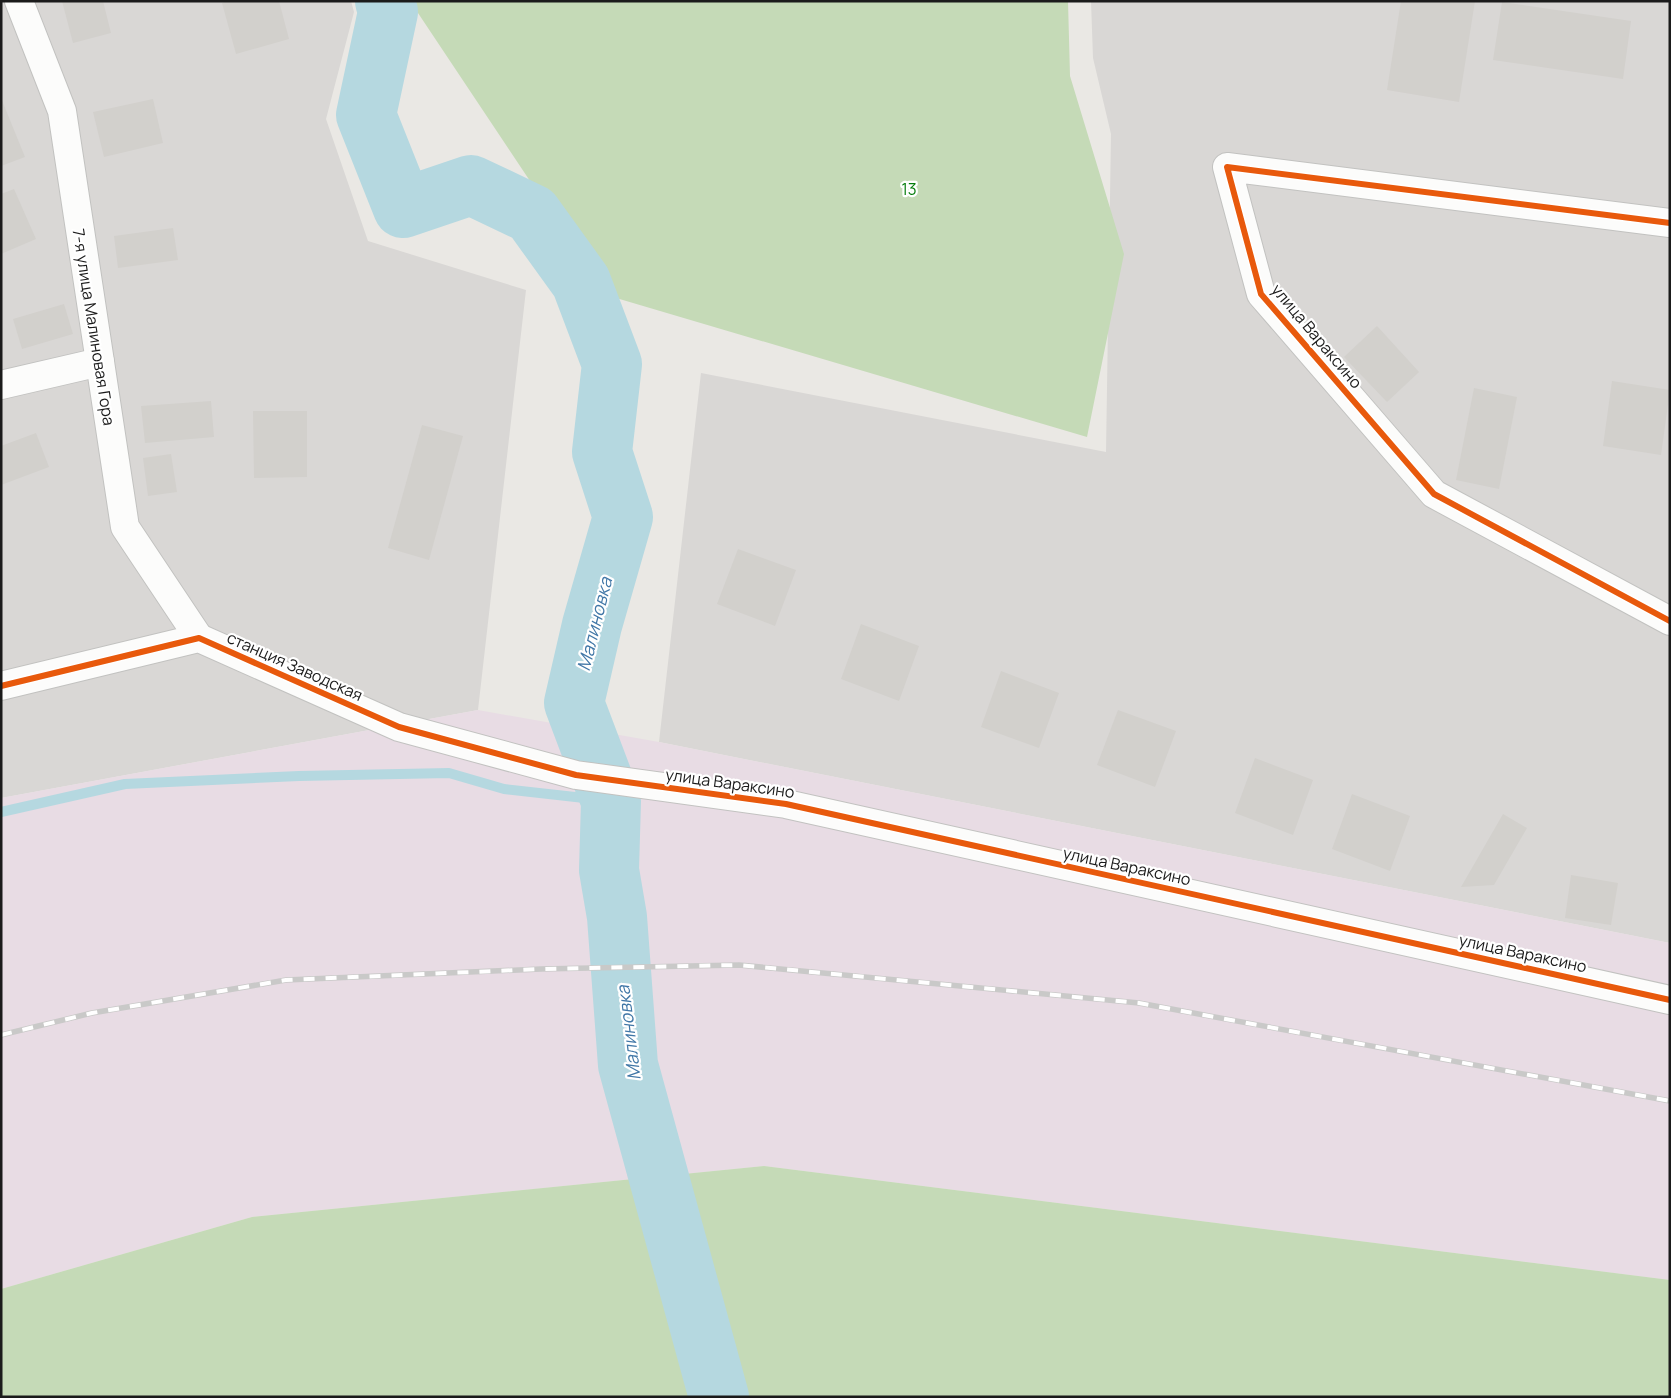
<svg xmlns="http://www.w3.org/2000/svg" width="1671" height="1398" viewBox="0 0 1671 1398" font-family="Manrope,sans-serif">
<style>
.residential{fill:#d9d7d5}
.industrial{fill:#e8dce4}
.forest{fill:#c5dab7}
.lines{fill:none;stroke-linecap:round;stroke-linejoin:round}
.stream{stroke:#b5d8e0;stroke-width:10}
.river{stroke:#b5d8e0;stroke-width:60}
.building{fill:#d2d0cc}
.minor-casing{stroke:#c2c2c0;stroke-width:30}
.minor{stroke:#fcfcfb;stroke-width:28}
.rail-casing{stroke:#c9c9c8;stroke-width:5.5}
.rail{stroke:#fff;stroke-width:4;stroke-dasharray:11;stroke-linecap:butt}
.cycleway-casing{stroke:#fff;stroke-width:9}
.cycleway{stroke:#e8590c;stroke-width:6}
.labels{text-anchor:middle;dominant-baseline:central;stroke-width:4.5;stroke-linejoin:round;paint-order:stroke}
.park-label{font-size:16px;fill:#067d0d;stroke:#fff}
.street-label{font-size:16px;fill:#1b1b1b;stroke:#fff}
.water-label{font-size:18px;font-style:italic;fill:#4177a7;stroke:#fff}
</style>
<rect width="100%" height="100%" fill="#eae8e4"/>
<!-- residential -->
<g class="residential">
<polygon points="1,1 351,1 354,12 326,119 368,241 526,290 478,710 1,798"/>
<polygon points="1091,1 1670,1 1670,943 659,742 701,373 1106,452 1111,134 1093,58"/>
</g>
<!-- industrial -->
<polygon class="industrial" points="478,710 659,742 1670,943 1670,1280 764,1166 252,1217 1,1289 1,798"/>
<!-- forest -->
<g class="forest">
<polygon points="410,1 1068,1 1070,76 1124,254 1087,437 606,295"/>
<polygon points="764,1166 1670,1280 1670,1397 1,1397 1,1289 252,1217"/>
</g>
<g class="lines">
<!-- stream -->
<polyline class="stream" points="1,812 125,784 299,776 449,773 504,789 611,801"/>
<!-- river -->
<polyline class="river" points="385,1 388,12 366,115 403,208 471,185 532,214 581,282 612,364 602,452 623,517 592,625 574,703 611,801 609,870 617,917 628,1065 719,1397"/>
</g>
<!-- building -->
<g class="building">
<polygon points="62,1 103,1 111,33 73,43"/>
<polygon points="228,1 279,1 289,39 236,54 222,3"/>
<polygon points="1401,1 1475,1 1459,102 1387,90"/>
<polygon points="1502,2 1631,21 1623,79 1493,60"/>
<polygon points="1,98 25,157 1,166"/>
<polygon points="153,99 163,143 104,157 93,112"/>
<polygon points="14,189 36,239 1,254 1,194"/>
<polygon points="173,228 178,260 118,268 114,236"/>
<polygon points="64,304 73,334 22,349 13,319"/>
<polygon points="1377,326 1419,372 1387,402 1344,357"/>
<polygon points="1612,381 1670,390 1661,455 1603,446"/>
<polygon points="1474,388 1517,397 1499,489 1456,480"/>
<polygon points="211,401 214,437 145,443 141,406"/>
<polygon points="253,411 307,411 307,477 254,478"/>
<polygon points="422,425 463,436 429,560 388,548"/>
<polygon points="36,433 49,467 1,485 1,446"/>
<polygon points="171,454 177,492 148,496 143,458"/>
<polygon points="738,549 796,570 775,626 717,604"/>
<polygon points="861,624 919,646 899,701 841,679"/>
<polygon points="1001,671 1059,693 1039,748 981,727"/>
<polygon points="1118,710 1176,731 1155,787 1097,765"/>
<polygon points="1255,758 1313,780 1293,835 1235,813"/>
<polygon points="1352,794 1410,816 1390,871 1332,849"/>
<polygon points="1503,814 1527,828 1494,885 1461,887"/>
<polygon points="1571,875 1618,883 1611,925 1565,918"/>
</g>
<g class="lines">
<defs>
<g id="minor">
<polyline points="19,1 62,111 125,527 199,638"/>
<polyline points="1670,223 1227,167 1261,294 1434,494 1670,621"/>
<polyline points="1,385 100,362"/>
<polyline points="1,686 199,638 399,727 576,775 786,804 1670,1000"/>
</g>
</defs>
<!-- minor casing -->
<use href="#minor" class="minor-casing"/>
<!-- minor -->
<use href="#minor" class="minor"/>
<defs>
<polyline id="rail" points="1,1035 92,1013 286,980 541,969 739,965 1139,1003 1670,1101"/>
</defs>
<!-- rail casing -->
<use href="#rail" class="rail-casing"/>
<!-- rail -->
<use href="#rail" class="rail"/>
<defs>
<g id="cycleway">
<polyline points="1670,223 1227,167 1261,294 1434,494 1670,621"/>
<polyline points="1,686 199,638 399,727 576,775 786,804 1670,1000"/>
</g>
</defs>
<!-- cycleway casing -->
<use href="#cycleway" class="cycleway-casing"/>
<!-- cycleway -->
<use href="#cycleway" class="cycleway"/>
</g>
<g class="labels">
<!-- park labels -->
<g class="park-label">
<text x="909" y="189">13</text>
</g>
<!-- street labels -->
<g class="street-label">
<text transform="translate(94 327) rotate(81)">7-я улица Малиновая Гора</text>
<text transform="translate(1317 336) rotate(50)">улица Вараксино</text>
<text transform="translate(295 666) rotate(24)">станция Заводская</text>
<text transform="translate(730 783) rotate(8)">улица Вараксино</text>
<text transform="translate(1127 866) rotate(12)">улица Вараксино</text>
<text transform="translate(1523 953) rotate(12)">улица Вараксино</text>
</g>
<!-- water labels -->
<g class="water-label">
<text transform="translate(594 624) rotate(-76)">Малиновка</text>
<text transform="translate(628 1033) rotate(-97)">Малиновка</text>
</g>
</g>
<!-- border -->
<rect width="1671" height="1398" fill="none" stroke="#1b1b1b" stroke-width="5"/>
</svg>
